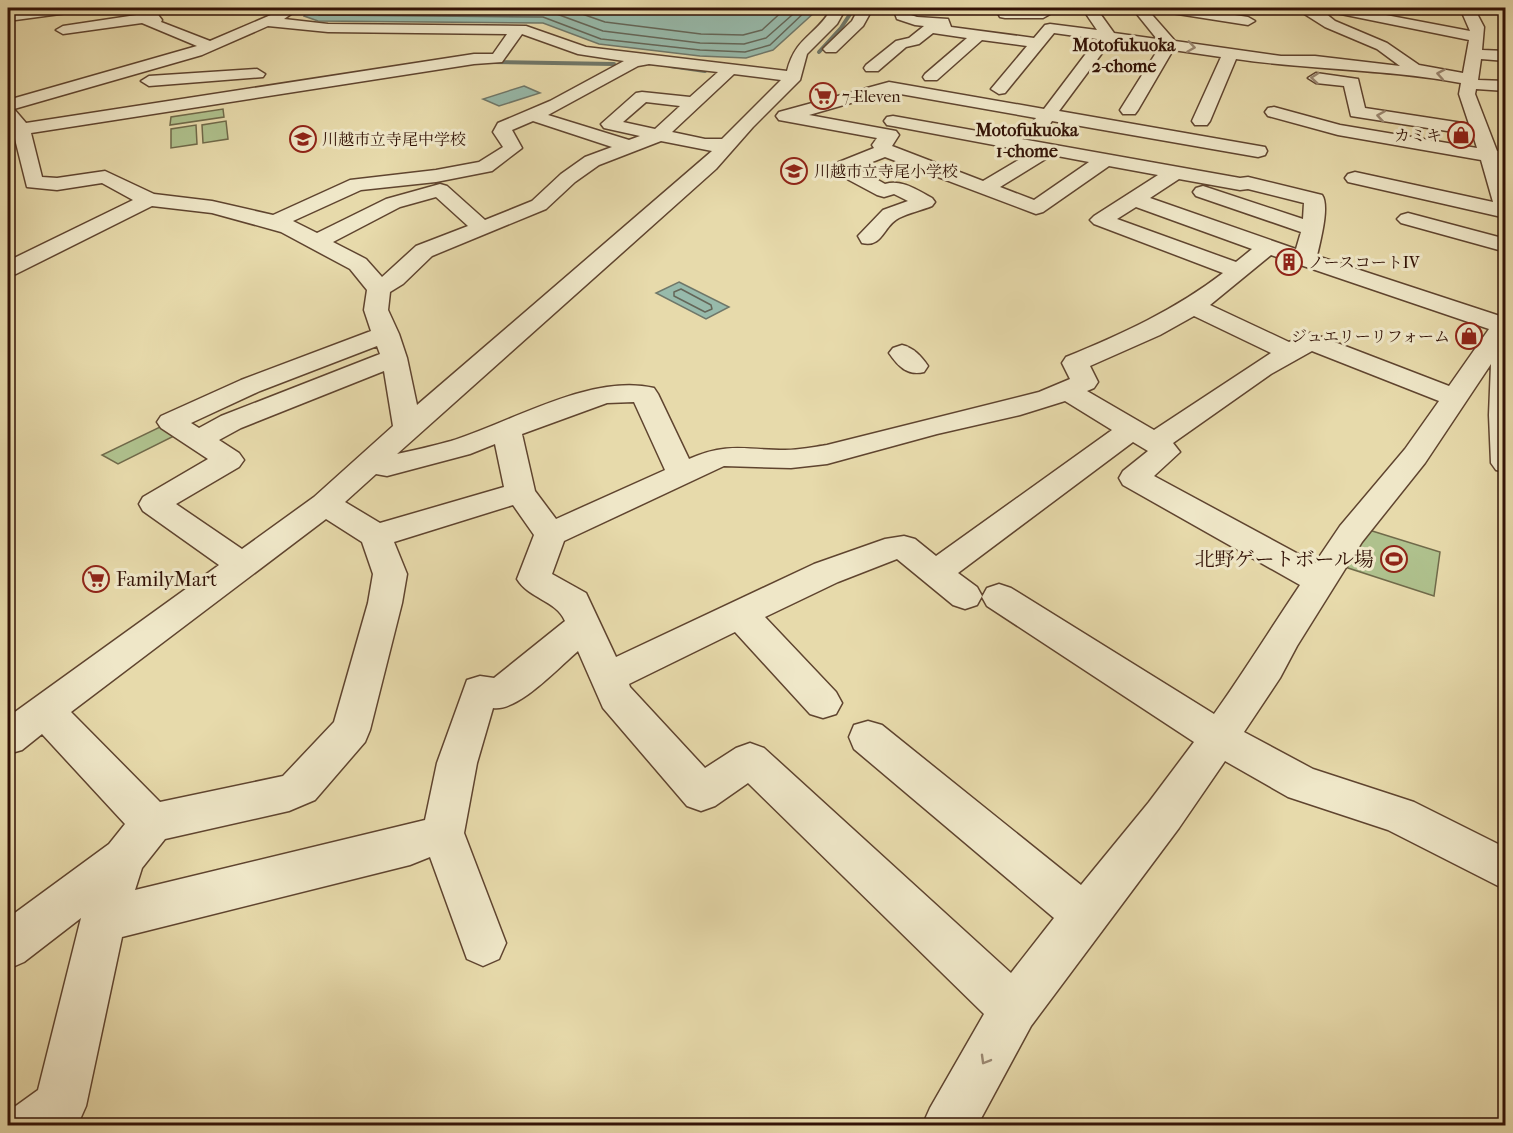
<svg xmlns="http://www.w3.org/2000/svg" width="1513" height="1133" viewBox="0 0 1513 1133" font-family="'IM FELL French Canon','Noto Serif JP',serif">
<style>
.green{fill:#afc18d;stroke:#706a4a;stroke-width:1.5}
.water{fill:#97baab;stroke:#6f7769;stroke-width:1.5}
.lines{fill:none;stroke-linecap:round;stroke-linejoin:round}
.shore{stroke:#646658;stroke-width:1.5}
.stream{stroke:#6f7769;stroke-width:4}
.minor-casing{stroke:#5f442f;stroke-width:3}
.minor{fill:#efe7c8;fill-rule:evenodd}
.oneway{stroke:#9a8771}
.labels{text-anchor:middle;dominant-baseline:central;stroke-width:6;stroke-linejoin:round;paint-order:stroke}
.far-poi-label{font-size:16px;fill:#321206;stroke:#efe7c8;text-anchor:start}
.far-neighbourhood-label{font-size:18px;font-weight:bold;fill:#321206;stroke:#efe7c8}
.poi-label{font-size:20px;fill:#321206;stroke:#efe7c8;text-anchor:end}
</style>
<rect width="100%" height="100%" fill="#e7daab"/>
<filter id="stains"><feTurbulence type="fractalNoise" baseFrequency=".00333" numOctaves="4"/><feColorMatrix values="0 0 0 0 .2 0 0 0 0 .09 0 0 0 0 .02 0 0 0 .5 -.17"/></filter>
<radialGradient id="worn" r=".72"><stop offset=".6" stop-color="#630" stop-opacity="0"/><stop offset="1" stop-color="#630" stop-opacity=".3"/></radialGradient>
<!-- green -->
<g class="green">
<polygon points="223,109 224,117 170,125 171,117"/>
<polygon points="226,121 228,139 203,143 202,125"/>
<polygon points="196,125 197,144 171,148 171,129"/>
<polygon points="162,426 178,434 118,464 102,455"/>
<polygon points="1369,530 1440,552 1434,596 1345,567"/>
</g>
<!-- water -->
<g class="water">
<polygon points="317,8 815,8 815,12 773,50 746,58 700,56 599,44 543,23 318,21 304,16 306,13"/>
<polygon points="524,86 540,93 499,106 483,99"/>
<polygon points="679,282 729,307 706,319 656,293"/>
</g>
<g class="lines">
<!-- shore -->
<g class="shore">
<polyline points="317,8 319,15 543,17 601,39 700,50 745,52 770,45 809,8"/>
<polyline points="356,8 543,9 603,31 700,43 744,44 766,38 800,8"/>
<polyline points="565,8 605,22 701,34 743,35 762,30 786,8"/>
<polygon points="681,289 711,305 712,309 705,312 674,296 674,292"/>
</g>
<!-- stream -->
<g class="stream">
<polyline points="819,52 841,28 854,8"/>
<polyline points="492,62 614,64"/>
<polyline points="670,66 705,71"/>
</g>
<defs>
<g id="minor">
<polygon points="48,8 82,8 75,12 8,21 8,13"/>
<path d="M139,8H153L162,20L161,22L210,41L287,8L294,12L284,19L328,24L526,26L586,47L787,71C796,36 816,36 832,8H846L837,24L807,54L800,80L753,127L716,169L397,454C415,450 433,446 451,441C510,423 591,373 654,388L658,394L689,459C728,442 745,450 785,450C799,450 813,447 827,445L1039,392L1070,379L1062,363L1066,357C1122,334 1175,310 1223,273L1094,224L1090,220L1094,216L1158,175L1109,166L1043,212L1036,214L885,157L857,168L885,184C902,179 917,190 932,198L935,202L932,206C922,210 909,213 899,218C883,226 883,248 862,243L858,236L883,210L908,201L894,194L884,197L877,195L834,172L831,168L834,164L874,148L872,145L877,138L779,120L776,116L779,112L889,82L1044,109L1097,39L1054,33L1005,93L999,94L991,89L1027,46L982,40L937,80H925L923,77L925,74L967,38L933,33L919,44L906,47L878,71H866L864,68L866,65L896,41L909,38L924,26L915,25L897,19L893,8H907L908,14L917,17L948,19L951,27L1034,38L1045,25L1050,24L1097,30L1082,8H1096L1114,33L1157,39L1132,8H1146L1175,41L1281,56H1315L1400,66L1377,49L1325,27L1295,8H1312L1325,13L1335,21L1387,43L1419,65L1463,73L1469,40L1331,12L1324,8H1349L1470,31L1460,8H1474L1484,27L1482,50L1506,51V61L1481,59L1478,80L1506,81V91L1476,89L1475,94L1497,151L1506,152V164L1501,163L1506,177V218L1348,182L1345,178L1348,174L1355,172L1493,202L1481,160L1338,135L1268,116L1265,112L1268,108L1274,107L1340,125L1477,148L1473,135L1351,116L1344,86L1316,83L1308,78L1316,73L1358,79L1365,108L1469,124L1459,94L1461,83C1387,69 1311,70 1236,59L1210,121L1207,125H1195L1192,121L1221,57L1173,50L1138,110L1135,114H1123L1120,110L1159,48L1111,41L1059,111L1265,147L1267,151L1265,155L1258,157L1052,121C1046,130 1043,136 1031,133L1028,129L1036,118L889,92L809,115L896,131L899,135L892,146L983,181L1032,152L893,126L887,125L884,121L887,117L893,116L1240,178L1248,177L1322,195C1330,206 1320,242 1317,256L1506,318V472L1496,470L1491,463L1489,415L1491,364L1425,463L1362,542L1297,646L1280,678L1244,732L1313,769L1414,802L1506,848V890L1388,830L1288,797L1225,761L1179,828L1031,1026L977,1126H922L930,1108L984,1014L748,783L715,806L701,811L687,806L603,708L578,651C559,667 518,712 493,708L477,763L464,833L506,943L499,959L483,966L467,959L430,857L410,865L122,937L86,1106L78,1124L8,1126L13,1108L38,1090L81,918L24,962L8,969V918L109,844L125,824L42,734L22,750L8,754V717L219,565L143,511L139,504L143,497L208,459L161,428L157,422L161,416L241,380L371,331L364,310L367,290L350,269L281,232L212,213L152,206L16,274L8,276V261L133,200L102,183L57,190L27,187L14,135L8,136V126L10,125L8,121V100L197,46L142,23L63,34L56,30L63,26L143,14ZM268,26L328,32L507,34L493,54H474L26,123L14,109L202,55ZM522,34L578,54L624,61L550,101L498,123L493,132L503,147L479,162L436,170L350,180L273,215L212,201L154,194L105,171L57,178L42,177L31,133L474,64L502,62ZM649,64L718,72L690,97L642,92L636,93L601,124L604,128L640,136L629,140L548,115L638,66ZM734,74L781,80L722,139H705L672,132ZM646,102L680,106L655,129L623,122ZM533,121L612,147L585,157L561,174L532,201L485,220L447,186L440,184L386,199L317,233L293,221L361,190L436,182L492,171L522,148L512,130ZM661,141L712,151L417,405L407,358L399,334L388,310L390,292L403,284L432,256L546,209L575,182L599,165ZM1052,155L1089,162L1034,200L1000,187ZM1179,179L1240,190L1248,189L1304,203L1303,219L1203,186L1196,188L1193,192L1196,196L1301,232L1296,249L1150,198ZM436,197L468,226L416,246L382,277L366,259L333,242L400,207ZM1136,207L1252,249L1236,262L1117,219ZM1271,255L1489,329L1449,386L1319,336L1310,333L1289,342L1210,305ZM1194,316L1271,353L1154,430L1087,391L1094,388L1098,382L1090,366L1160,335ZM377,346L380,354L221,416L199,428L191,423L260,391ZM1312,351L1439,401L1405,449L1340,526L1315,563L1154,476L1180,452L1173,443L1271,374ZM384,371L393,426L314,497L242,549L176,504L239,467L244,460L239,453L219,440L241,428ZM1065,401L1112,430L936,556L915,539L904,536L885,539L814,564L616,657L586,593L552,574L564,541L724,466L791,468L827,464L937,434L1020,415ZM634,402L665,470L556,519L535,491L522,434L607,403ZM1133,442L1148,451L1123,471L1119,478L1123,485L1300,585C1271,628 1244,672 1214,714L1011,588L999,584L987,588L982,597L987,606L1194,742L1149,802L1081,885L882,725L868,721L854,725L849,737L854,749L1054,918L1011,973L764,748L750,743L736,748L705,768L630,687L629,684L735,632L810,714L823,718L836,714L842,703L836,692L765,617L838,582L897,559L953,605L965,609L977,605L982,596L977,587L958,573ZM495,444L504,487L380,523L345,502L376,474L387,476L470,454ZM513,505L534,535L517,579C529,599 556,600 565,621L494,678L480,676L467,680L437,763L425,820L135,890L142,868L165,839L289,811L315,800L365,742L370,730L402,603L407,574L394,542ZM326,519L362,542L373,574L368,603L334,722L283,776L160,802L71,712Z"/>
<polygon points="859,8 873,8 863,26 836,52 826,52 823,49 826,46 852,21"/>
<polygon points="995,8 1043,10 1050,14 1043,18 1005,18 1000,17"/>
<polygon points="1158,8 1188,8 1248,17 1255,21 1248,25 1165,12"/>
<polygon points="257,69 265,74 263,77 149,86 141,81 149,76"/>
<polygon points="1408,213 1506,239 1506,252 1401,223 1397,219 1401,215"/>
<path d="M902,345C914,348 921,356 928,366L924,372C907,376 898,366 889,353L893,348Z"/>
</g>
</defs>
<!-- minor casing -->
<use href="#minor" class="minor-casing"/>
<!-- minor -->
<use href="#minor" class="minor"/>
</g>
<!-- one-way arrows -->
<defs><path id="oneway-chevron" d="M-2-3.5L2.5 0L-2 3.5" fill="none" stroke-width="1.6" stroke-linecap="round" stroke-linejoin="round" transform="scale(1.5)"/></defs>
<g class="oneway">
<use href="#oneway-chevron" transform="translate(1191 47) rotate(8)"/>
<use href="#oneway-chevron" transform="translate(1441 74) rotate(-170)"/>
<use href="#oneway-chevron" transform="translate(1315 78) rotate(-175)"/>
<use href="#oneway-chevron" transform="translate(1381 116) rotate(-171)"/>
<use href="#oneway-chevron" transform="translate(985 1060) rotate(120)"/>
</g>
<!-- icons -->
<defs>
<symbol id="supermarket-ring" viewBox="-11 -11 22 22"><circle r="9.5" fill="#efe7c8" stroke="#8f2418" stroke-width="1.5"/><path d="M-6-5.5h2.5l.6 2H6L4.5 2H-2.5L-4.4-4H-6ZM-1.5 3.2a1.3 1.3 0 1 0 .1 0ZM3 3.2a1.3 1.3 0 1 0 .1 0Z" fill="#8f2418"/></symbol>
<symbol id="shop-ring" viewBox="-11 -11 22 22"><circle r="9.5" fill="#efe7c8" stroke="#8f2418" stroke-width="1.5"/><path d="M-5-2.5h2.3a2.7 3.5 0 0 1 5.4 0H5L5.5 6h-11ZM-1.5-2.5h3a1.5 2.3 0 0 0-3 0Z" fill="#8f2418"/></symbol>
<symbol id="school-ring" viewBox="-11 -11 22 22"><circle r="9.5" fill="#efe7c8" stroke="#8f2418" stroke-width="1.5"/><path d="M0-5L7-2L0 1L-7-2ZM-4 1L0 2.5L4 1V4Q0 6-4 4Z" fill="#8f2418"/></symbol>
<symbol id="building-ring" viewBox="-11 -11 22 22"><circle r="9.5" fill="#efe7c8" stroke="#8f2418" stroke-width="1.5"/><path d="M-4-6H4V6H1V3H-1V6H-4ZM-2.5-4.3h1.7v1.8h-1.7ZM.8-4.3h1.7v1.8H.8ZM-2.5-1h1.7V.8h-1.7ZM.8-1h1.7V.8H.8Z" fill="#8f2418"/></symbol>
<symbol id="stadium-ring" viewBox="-11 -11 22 22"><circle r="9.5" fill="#efe7c8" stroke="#8f2418" stroke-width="1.5"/><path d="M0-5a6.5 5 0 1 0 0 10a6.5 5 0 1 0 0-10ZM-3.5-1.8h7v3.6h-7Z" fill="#8f2418"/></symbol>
</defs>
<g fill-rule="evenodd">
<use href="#supermarket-ring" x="808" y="81" width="30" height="30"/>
<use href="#shop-ring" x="1446" y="120" width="30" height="30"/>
<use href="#school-ring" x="288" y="124" width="30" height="30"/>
<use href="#school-ring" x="779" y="156" width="30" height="30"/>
<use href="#building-ring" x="1274" y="247" width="30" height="30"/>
<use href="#shop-ring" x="1454" y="321" width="30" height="30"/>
<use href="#stadium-ring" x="1379" y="544" width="30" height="30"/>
<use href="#supermarket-ring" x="81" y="564" width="30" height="30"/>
</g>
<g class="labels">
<!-- far-poi labels -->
<g class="far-poi-label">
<text x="842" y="96">7-Eleven</text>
<text x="1442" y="135" text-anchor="end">カミキ</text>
<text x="322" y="139">川越市立寺尾中学校</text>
<text x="814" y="171">川越市立寺尾小学校</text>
<text x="1308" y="262">ノースコートIV</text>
<text x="1450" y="336" text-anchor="end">ジュエリーリフォーム</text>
</g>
<!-- far-neighbourhood labels -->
<g class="far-neighbourhood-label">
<text x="1124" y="45">Motofukuoka<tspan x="1124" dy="21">2-chome</tspan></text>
<text x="1027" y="130">Motofukuoka<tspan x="1027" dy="21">1-chome</tspan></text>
</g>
<!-- poi labels -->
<g class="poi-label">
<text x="1374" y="559">北野ゲートボール場</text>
<text x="116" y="579" text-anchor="start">FamilyMart</text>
</g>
</g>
<!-- margin -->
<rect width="1513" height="1133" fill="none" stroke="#e7daab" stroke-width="30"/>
<rect x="9" y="9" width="1495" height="1115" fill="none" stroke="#321206" stroke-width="3"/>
<rect x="15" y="15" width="1483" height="1103" fill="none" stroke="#321206" stroke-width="1.5"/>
<rect width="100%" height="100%" filter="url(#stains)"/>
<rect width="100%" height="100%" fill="url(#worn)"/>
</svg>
